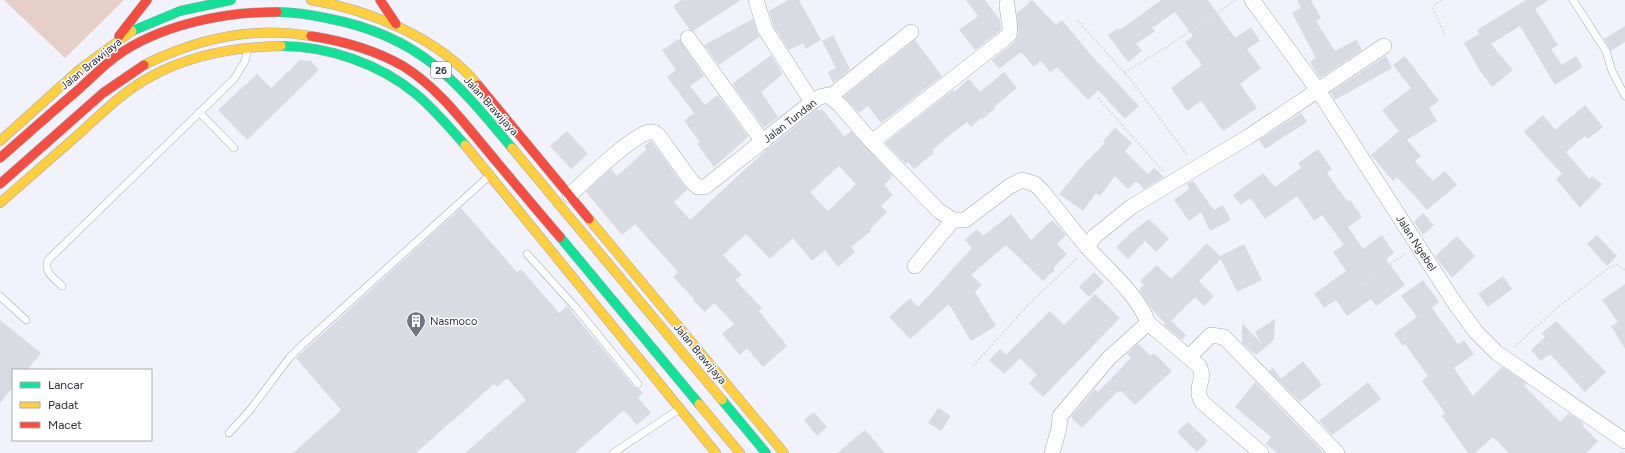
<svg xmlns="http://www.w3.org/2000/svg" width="1625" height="453" viewBox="0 0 1625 453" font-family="Figtree,sans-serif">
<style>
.green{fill:#e5cfc7}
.building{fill:#d9dbe3;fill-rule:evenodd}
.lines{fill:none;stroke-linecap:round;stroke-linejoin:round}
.lane-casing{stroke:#a7a8b0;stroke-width:8}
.street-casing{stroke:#a7a8b0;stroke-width:16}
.fast-casing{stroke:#a7a8b0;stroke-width:10}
.slow-casing{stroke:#a7a8b0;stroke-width:10}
.jam-casing{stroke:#a7a8b0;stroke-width:10}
.path{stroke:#dfdfe2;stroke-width:2.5;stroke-dasharray:2 2;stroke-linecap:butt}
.lane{stroke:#fdfdfe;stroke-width:7}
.street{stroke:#fdfdfe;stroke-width:15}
.fast{stroke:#16e098;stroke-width:9}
.slow{stroke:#ffcf43;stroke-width:9}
.jam{stroke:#f24e42;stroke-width:9}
.labels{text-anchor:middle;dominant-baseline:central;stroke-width:3;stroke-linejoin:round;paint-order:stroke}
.shield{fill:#fff;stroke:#6d6e75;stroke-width:1}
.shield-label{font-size:10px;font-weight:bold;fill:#2f303a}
.street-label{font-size:11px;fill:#2f303a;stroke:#fff}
.poi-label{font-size:11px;fill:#2f303a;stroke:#fff;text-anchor:start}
</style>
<rect width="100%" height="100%" fill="#f1f2fb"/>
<!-- green -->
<polygon class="green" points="4,0 124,0 65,58"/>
<!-- building -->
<g class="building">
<polygon points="682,0 741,0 693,31 689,29 673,6"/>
<polygon points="788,0 799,0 821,40 806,49 803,43 789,50 773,25 769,11"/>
<polygon points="966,0 985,0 1000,20 1001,30 975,50 959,30 978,16"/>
<polygon points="1032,0 1056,25 1062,20 1091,55 1139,106 1125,119 1098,90 1088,100 1057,67 1050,72 1041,61 1034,67 1021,52 999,69 992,60 1015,42 1019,33 1017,13"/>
<polygon points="1161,0 1208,0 1235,38 1251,27 1260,41 1247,49 1261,68 1240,84 1257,108 1223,131 1201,101 1187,111 1171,88 1202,65 1185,42 1193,36 1175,12 1152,28 1155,31 1136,44 1142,51 1128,62 1108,35 1118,28 1120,30"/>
<polygon points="1297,0 1311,0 1321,18 1316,21 1335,51 1356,40 1362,50 1320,78 1310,62 1316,58 1292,13 1301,8"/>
<polygon points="1526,0 1549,0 1535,9 1558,45 1551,49 1562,65 1576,56 1583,67 1555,85 1520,26 1491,44 1513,70 1492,87 1480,71 1464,43 1479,34 1477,30"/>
<polygon points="753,19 759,37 719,65 704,45"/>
<polygon points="1625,26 1625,42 1611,51 1604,39"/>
<polygon points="833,35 850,69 833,83 828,72 836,68 822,41"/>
<polygon points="679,39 704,76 690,86 705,105 718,95 748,137 714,167 697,144 700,142 684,121 694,113 667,77 676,70 662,50"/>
<polygon points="915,40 942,76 881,123 868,106 859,113 844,97"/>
<polygon points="771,55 783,74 761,92 778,117 764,128 732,84"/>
<polygon points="1386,56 1392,68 1335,100 1331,92"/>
<polygon points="1405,56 1439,101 1429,108 1437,121 1407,140 1421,156 1415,161 1433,181 1445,171 1457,185 1427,210 1397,177 1393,181 1371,155 1399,131 1382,110 1411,88 1393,65"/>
<polygon points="300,60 311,61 319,70 247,140 218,110 257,74 271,88"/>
<polygon points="1004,72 1017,88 994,107 995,108 983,119 982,117 971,127 967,122 955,131 932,150 934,153 914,169 908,162 906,164 885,143 953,90 954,92 969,79 980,92"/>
<polygon points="1585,105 1603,127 1588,139 1585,136 1566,152 1589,179 1592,176 1602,184 1580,208 1556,179 1562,174 1524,132 1543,115 1555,130"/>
<path d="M817,109L819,111L822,109L844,136L851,131L893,176L884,185L893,195L881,206L887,212L870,229L871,231L851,247L855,252L838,267L825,250L812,261L793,238L770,259L746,234L723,255L742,275L735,280L762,308L759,311L787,346L763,367L747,348L740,355L722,334L734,324L714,303L705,312L693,300L694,299L673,277L678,272L635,224L622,235L586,192L611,169L617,176L647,149L644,146L651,141L687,190L674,202L690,220L764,152ZM839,166L856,184L828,211L810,192Z"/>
<polygon points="1301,113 1307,122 1265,149 1259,140"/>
<polygon points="1115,128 1132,143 1125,151 1148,174 1154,168 1164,177 1144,189 1136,181 1128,189 1115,176 1100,196 1096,193 1083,211 1059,194 1084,164 1105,143 1103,141"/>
<polygon points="567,131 588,154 571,169 550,146"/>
<polygon points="1318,149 1332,169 1327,173 1347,201 1350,200 1362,217 1348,227 1363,249 1382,235 1394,253 1386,259 1405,285 1376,306 1371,299 1347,316 1336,300 1324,308 1314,294 1346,271 1333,252 1344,245 1322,215 1314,221 1297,196 1265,219 1250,198 1241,205 1233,195 1263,173 1275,187 1301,168 1298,163"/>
<polygon points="1193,181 1214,210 1223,205 1231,220 1210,231 1201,212 1189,221 1174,200 1189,189 1187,184"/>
<polygon points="461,208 517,272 521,269 559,313 567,306 634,387 639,389 643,393 638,398 651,413 637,425 624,410 575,453 465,453 526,400 507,378 497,387 494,384 416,453 293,453 341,410 296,358"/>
<polygon points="1423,213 1434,225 1423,235 1414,222"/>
<polygon points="1011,214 1031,240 1052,220 1066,235 1057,244 1067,254 1053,268 1055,270 1043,281 1006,245 971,275 982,285 975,292 996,326 971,341 949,304 910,339 889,317 910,298 918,307 972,248 965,240 977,229 983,236"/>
<polygon points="1149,219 1169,239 1156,252 1145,241 1128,259 1116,247 1132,232"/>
<polygon points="1597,235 1617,256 1607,266 1587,244"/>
<polygon points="1457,236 1475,256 1452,278 1435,256"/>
<polygon points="1207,243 1220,256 1244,244 1262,280 1237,292 1221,259 1199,281 1214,296 1204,306 1195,297 1171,321 1186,335 1182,340 1164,325 1165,323 1152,310 1139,290 1144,285 1140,281 1157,265 1171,279"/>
<polygon points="1094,272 1104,282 1089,297 1079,287"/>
<polygon points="1503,276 1512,289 1488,307 1478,294"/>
<polygon points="1423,280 1439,302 1432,308 1458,344 1464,340 1474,354 1454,368 1473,396 1502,367 1524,382 1526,384 1524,386 1560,422 1569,413 1583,423 1583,426 1598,441 1586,453 1509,453 1493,437 1475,453 1468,453 1442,416 1445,413 1422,381 1428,376 1405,344 1403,346 1394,334 1417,317 1401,296"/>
<polygon points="1625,284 1625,349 1611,326 1618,322 1602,300"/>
<polygon points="1095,294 1120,318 1043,397 1029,383 1037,375 1020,358 1004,374 989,360 1000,349 1006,355 1050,311 1064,325"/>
<polygon points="1275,319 1274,340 1256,355 1253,353 1242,343 1242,323 1261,343 1255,332"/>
<polygon points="0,320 41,353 27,370 13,370 13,387 0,403"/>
<polygon points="1556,321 1606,372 1585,392 1550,354 1541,361 1531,350 1545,337 1542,333"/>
<polygon points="1138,344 1151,356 1154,353 1172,371 1135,405 1121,391 1119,393 1118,391 1082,428 1071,417 1095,389 1098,392 1131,358 1127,354"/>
<polygon points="1303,361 1322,385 1300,402 1269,371 1273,368 1281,379"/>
<polygon points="1255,382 1324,453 1277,453 1266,444 1271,437 1235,407"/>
<polygon points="1368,382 1381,399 1332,435 1319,421"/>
<polygon points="938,408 951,416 941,431 928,423"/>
<polygon points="814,412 827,427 817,436 804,420"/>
<polygon points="1188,422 1208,441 1197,452 1177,432"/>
<polygon points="865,430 885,453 837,453"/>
</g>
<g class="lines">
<defs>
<g id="lane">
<polyline points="1573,0 1606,51 1612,71 1625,96"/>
<polyline points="199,112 234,148"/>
<polyline points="527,254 577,309 638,384"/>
<path d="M62,286C55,279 43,272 48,260L234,79L245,61L248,49"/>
<polyline points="0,296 26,320"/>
<polyline points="229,433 250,410 290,357 301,346 488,177"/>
<polyline points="613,453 678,410"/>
</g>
<g id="street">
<polyline points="756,0 765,29 812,102"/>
<polyline points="1252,0 1318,90 1454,302 1476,332 1497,353 1625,441"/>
<polyline points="688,38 763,142"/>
<polyline points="831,96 911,32"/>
<path d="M872,142L1009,35C1012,28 1007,12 1007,4"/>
<path d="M570,195C584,182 633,134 650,132C654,131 655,133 658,135L692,182L698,187H705L812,102L820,97L828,95L840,105L872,142L939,211L953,220H965L1010,186L1022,180L1035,184L1042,191L1087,247L1095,236L1131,207L1248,137L1384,46"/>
<polyline points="915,266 953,220"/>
<path d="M1148,323L1199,366C1207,380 1193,386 1202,402L1261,453"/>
<polyline points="1189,357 1211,335 1224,337 1337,453"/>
<path d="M1052,453L1059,428L1060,416L1108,359L1148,323C1138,295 1107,269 1087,247"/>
</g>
<g id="fast">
<path d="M277,12C295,12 313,15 331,19C421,37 456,81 512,148"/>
<polyline points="132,31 180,11 231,0"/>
<path d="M281,46C328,46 380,64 416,94C434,109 449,127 465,145"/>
<polyline points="560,237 699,404"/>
<polyline points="722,400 766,453"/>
</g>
<g id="slow">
<path d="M311,0C370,10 439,38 478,85"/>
<path d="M144,65C196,39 253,26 311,36"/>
<polyline points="0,141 80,69 132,31"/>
<polyline points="465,145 716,453"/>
<polyline points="512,148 722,400"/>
<path d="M0,203C27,179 54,156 80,133C103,112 125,90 152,76C192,54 236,47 281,46"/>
<polyline points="589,219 784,453"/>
<polyline points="699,404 740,453"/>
</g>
<g id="jam">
<polyline points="380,0 396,24"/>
<polyline points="119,36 147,0"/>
<path d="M311,36C343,41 375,50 403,66C437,87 461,119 486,149C511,179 535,208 560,237"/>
<polyline points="478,85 589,219"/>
<path d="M0,158C26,135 52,112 78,90C90,79 102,67 115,57C159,25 223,12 277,12"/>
<polyline points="0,184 103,93 144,65"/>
</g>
</defs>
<!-- lane casing -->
<use href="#lane" class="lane-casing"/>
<!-- street casing -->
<use href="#street" class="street-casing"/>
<!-- fast casing -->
<use href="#fast" class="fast-casing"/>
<!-- slow casing -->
<use href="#slow" class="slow-casing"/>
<!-- jam casing -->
<use href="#jam" class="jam-casing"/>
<!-- path -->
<g class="path">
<polyline points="1442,0 1435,4 1433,9 1446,37"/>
<polyline points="1077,20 1131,80 1188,156"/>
<polyline points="1124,73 1162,50 1236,0"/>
<polyline points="1098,98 1163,171"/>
<polyline points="1355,290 1406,253"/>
<polyline points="1514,347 1558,307 1611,266 1618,265 1625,270"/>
<polyline points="973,366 1027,306 1078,257"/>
</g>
<!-- lane -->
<use href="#lane" class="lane"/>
<!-- street -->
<use href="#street" class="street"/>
<!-- fast -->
<use href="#fast" class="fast"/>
<!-- slow -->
<use href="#slow" class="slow"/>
<!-- jam -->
<use href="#jam" class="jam"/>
</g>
<!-- icons -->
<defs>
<symbol id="building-pin" viewBox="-11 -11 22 30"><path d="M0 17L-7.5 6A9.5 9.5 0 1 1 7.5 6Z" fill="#73747e" stroke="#fff"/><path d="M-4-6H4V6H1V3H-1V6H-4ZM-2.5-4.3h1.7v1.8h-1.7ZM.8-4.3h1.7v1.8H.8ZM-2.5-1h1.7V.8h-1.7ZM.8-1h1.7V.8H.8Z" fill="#fff"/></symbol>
</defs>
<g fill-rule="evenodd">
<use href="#building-pin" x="405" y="310" width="22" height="30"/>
</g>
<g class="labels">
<!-- shield labels -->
<rect class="shield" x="431" y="62" width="20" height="16" rx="3"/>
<g class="shield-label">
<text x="441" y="70">26</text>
</g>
<!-- street labels -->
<g class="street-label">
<text transform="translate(91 64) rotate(-39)">Jalan Brawijaya</text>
<text transform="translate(491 106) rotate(48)">Jalan Brawijaya</text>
<text transform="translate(790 121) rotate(-38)">Jalan Tundan</text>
<text transform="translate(1416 243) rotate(57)">Jalan Ngebel</text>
<text transform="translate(700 354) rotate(50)">Jalan Brawijaya</text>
</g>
<!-- poi labels -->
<g class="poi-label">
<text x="430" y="321">Nasmoco</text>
</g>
</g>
<!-- legend -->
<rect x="12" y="369" width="140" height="72" fill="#ffffff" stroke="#acacb0"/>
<rect x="20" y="382" width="20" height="6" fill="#16e098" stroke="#acacb0"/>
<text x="48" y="389" font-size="12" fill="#2f303a">Lancar</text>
<rect x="20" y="402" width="20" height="6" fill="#ffcf43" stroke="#acacb0"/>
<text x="48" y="409" font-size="12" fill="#2f303a">Padat</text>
<rect x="20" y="422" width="20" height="6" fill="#f24e42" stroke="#acacb0"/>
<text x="48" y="429" font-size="12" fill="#2f303a">Macet</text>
</svg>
